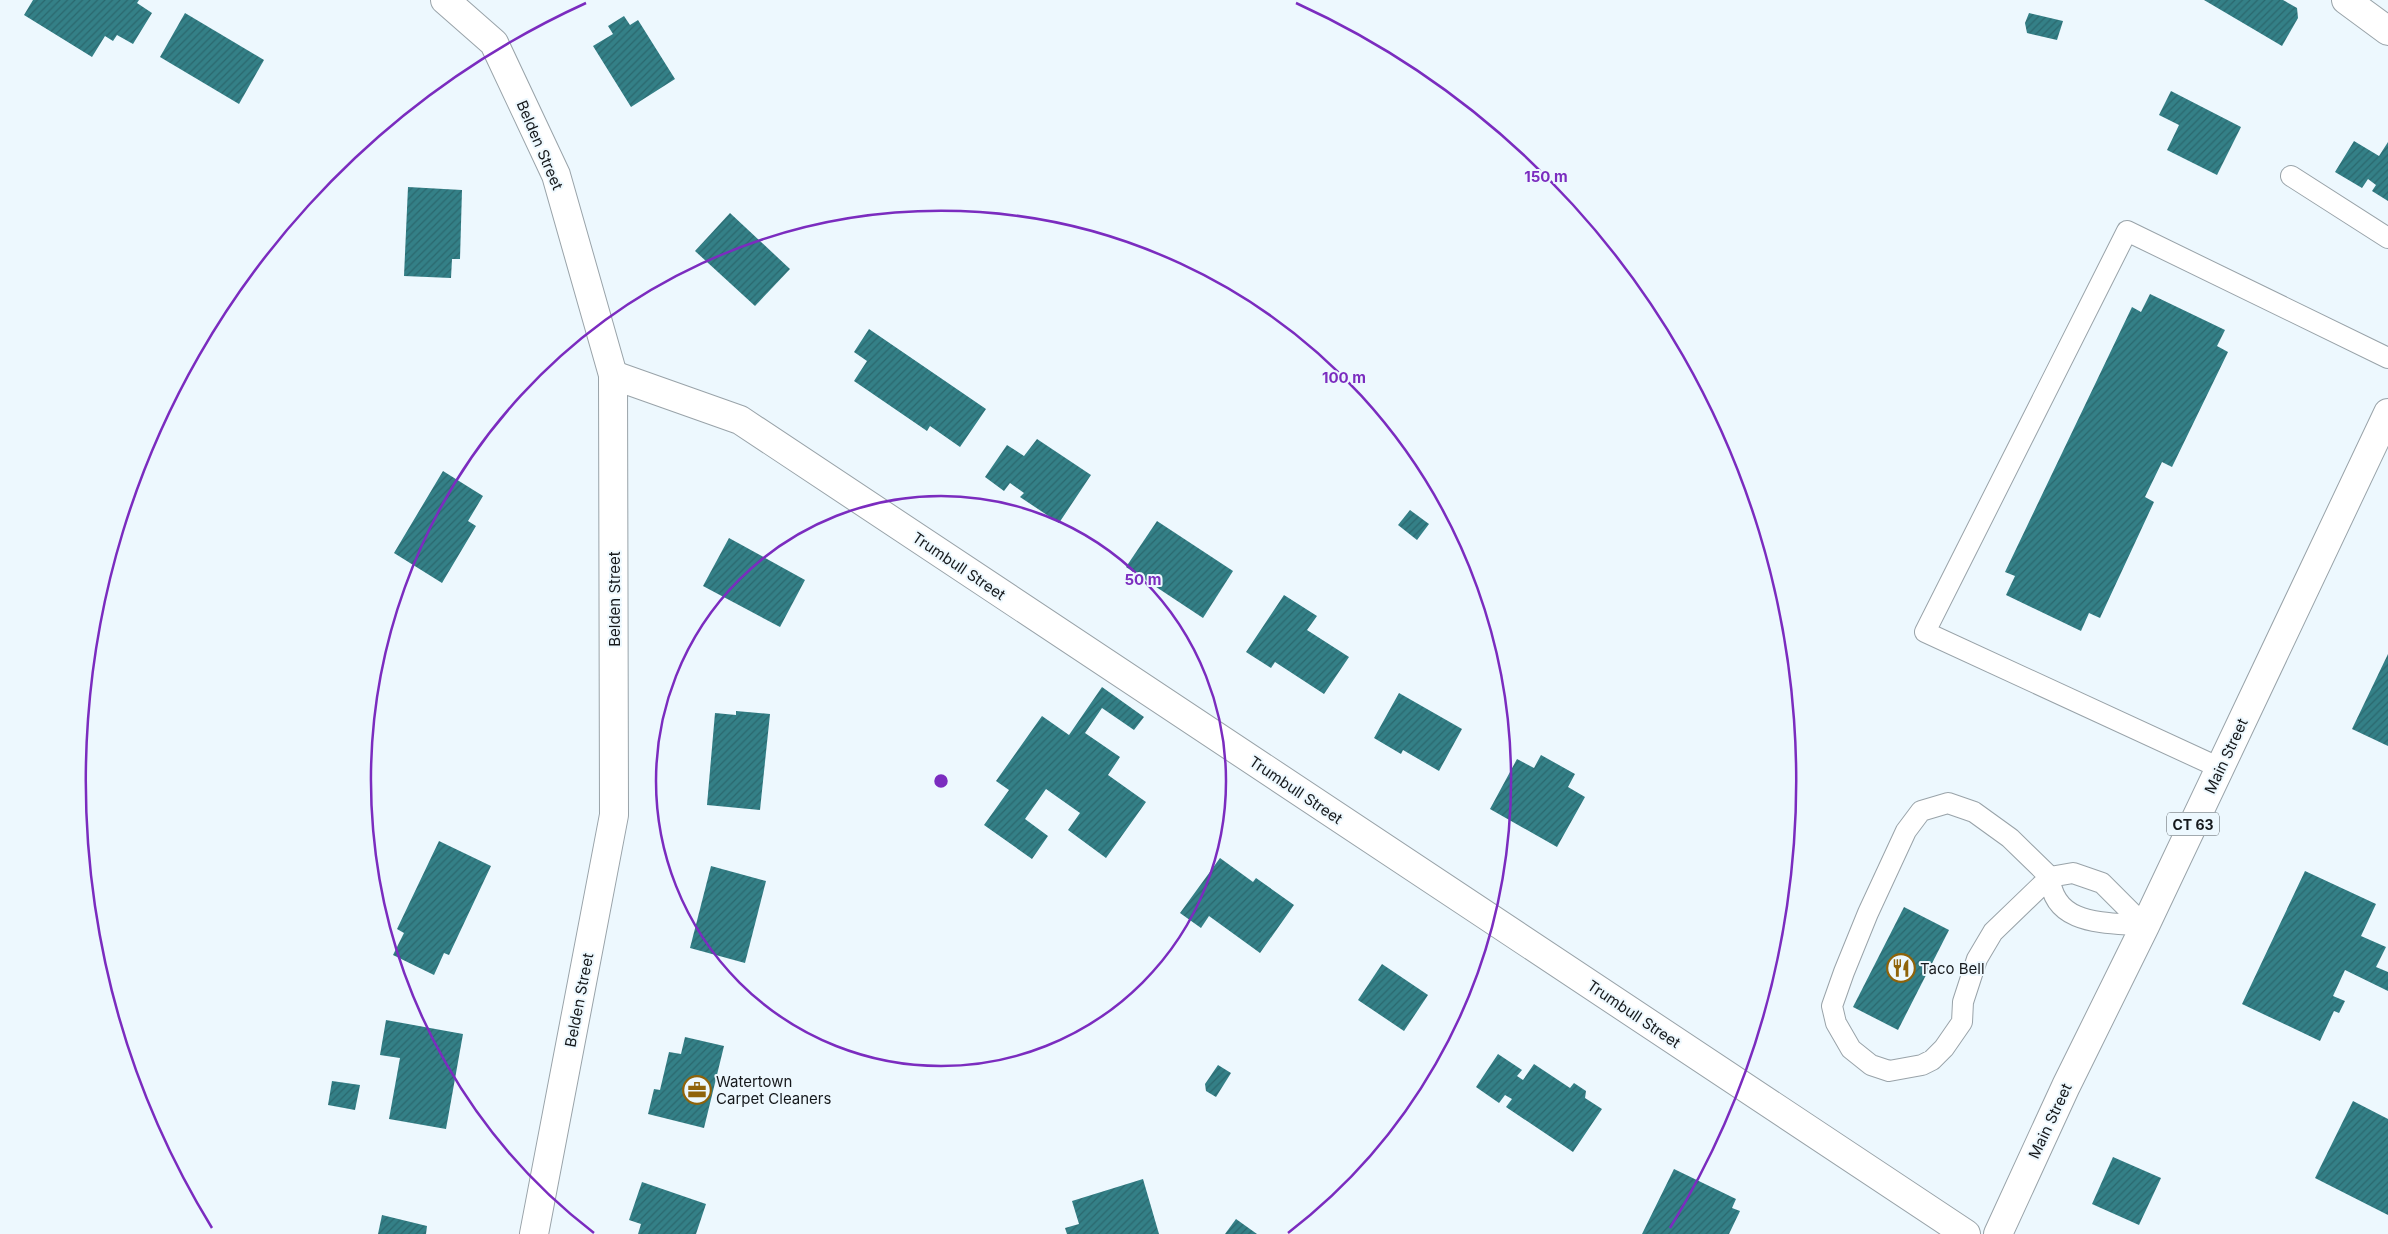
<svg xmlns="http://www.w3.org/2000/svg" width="2388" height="1234" viewBox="0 0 2388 1234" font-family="Inter,sans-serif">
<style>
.building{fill:url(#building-hatch)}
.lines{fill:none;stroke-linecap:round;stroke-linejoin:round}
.lane-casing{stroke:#99a3a9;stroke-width:22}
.street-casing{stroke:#99a3a9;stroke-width:30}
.primary-casing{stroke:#99a3a9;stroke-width:30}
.lane{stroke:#fff;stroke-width:20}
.street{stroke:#fff;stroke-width:28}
.primary{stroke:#fff;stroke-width:28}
.ring{fill:none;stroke:#7b2cbf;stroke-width:2.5}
.labels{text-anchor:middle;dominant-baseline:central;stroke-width:4;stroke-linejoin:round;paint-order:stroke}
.shield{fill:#edf8fe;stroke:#565c60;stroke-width:1}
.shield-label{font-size:14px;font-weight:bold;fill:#16191c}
.street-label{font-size:15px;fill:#16191c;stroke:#edf8fe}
.poi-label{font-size:15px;fill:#16191c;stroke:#edf8fe;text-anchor:start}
.centre{fill:#7b2cbf;stroke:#edf8fe;stroke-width:2.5}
.ring-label{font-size:15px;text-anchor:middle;font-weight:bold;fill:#7b2cbf;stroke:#edf8fe;stroke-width:4;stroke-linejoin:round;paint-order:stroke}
</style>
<defs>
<pattern id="building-hatch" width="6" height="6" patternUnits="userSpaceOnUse" patternTransform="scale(1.25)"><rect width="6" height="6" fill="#348087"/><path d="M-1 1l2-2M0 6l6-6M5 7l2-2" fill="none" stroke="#2b686e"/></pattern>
</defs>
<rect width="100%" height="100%" fill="#edf8fe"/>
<!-- building -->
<g class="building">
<polygon points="33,0 139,0 137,3 152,13 133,44 117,35 113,41 105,36 92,57 24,15"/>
<polygon points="2204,0 2283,0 2297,8 2298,18 2282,46"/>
<polygon points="185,13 264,60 239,104 160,57"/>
<polygon points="2029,13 2063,21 2057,40 2027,33 2025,23"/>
<polygon points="624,16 630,25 638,20 675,79 631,107 593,46 613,34 608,26"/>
<polygon points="2171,91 2241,127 2217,175 2167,150 2179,125 2159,115"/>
<polygon points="2354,141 2379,156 2388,142 2388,201 2372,191 2376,185 2368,179 2362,188 2335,172"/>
<polygon points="408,187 462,190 460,259 452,259 451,278 404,276"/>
<polygon points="730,213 790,269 755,306 695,251"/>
<polygon points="2150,294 2225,330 2217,346 2228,352 2172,467 2162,462 2145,497 2154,502 2100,618 2089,613 2081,631 2006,595 2015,576 2005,572 2132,307 2141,312"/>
<polygon points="869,329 986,409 960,447 930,426 927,431 854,381 867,361 854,352"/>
<polygon points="1037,439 1091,475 1059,523 1020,497 1024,493 1010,483 1004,491 985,477 1007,445 1024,456"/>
<polygon points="443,471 483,496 468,521 476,526 442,583 394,553"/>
<polygon points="1410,510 1429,524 1417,540 1398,525"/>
<polygon points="1157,521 1233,571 1203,618 1126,567"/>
<polygon points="729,538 805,580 780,627 703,586"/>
<polygon points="1284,595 1317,616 1307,630 1349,657 1324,694 1275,662 1271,668 1246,652"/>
<polygon points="2388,654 2388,746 2352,729"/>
<polygon points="1102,687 1144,717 1134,730 1102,708 1085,733 1120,757 1108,775 1146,802 1106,858 1068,830 1080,813 1046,789 1025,819 1048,836 1032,859 984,825 1009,790 996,781 1042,716 1069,735"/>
<polygon points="1399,693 1462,729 1439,771 1403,750 1401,754 1374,738"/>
<polygon points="736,711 770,714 760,810 707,805 715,713 736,715"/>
<polygon points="1541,755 1575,774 1568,787 1585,797 1557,847 1490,809 1517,759 1534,768"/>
<polygon points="439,841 491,866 449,955 444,953 434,975 393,955 404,933 397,929"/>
<polygon points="1220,858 1253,882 1256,878 1294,905 1260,953 1209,916 1201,928 1180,913"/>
<polygon points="711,866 766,881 745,963 690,948"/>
<polygon points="2305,871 2376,904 2361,936 2386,947 2376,967 2388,972 2388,991 2345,970 2333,996 2345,1001 2339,1013 2334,1011 2320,1041 2242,1004"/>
<polygon points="1904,907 1949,930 1898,1030 1853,1007"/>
<polygon points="1382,964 1428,995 1404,1031 1358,1000"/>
<polygon points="386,1020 463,1034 446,1129 389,1119 400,1058 380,1055"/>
<polygon points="685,1037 724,1046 704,1128 648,1114 654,1089 660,1090 669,1052 681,1054"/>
<polygon points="1498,1054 1522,1070 1517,1076 1523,1080 1534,1064 1570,1088 1574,1083 1586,1091 1585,1098 1602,1109 1573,1152 1506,1107 1512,1099 1505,1095 1499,1103 1476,1087"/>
<polygon points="1218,1065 1231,1073 1216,1097 1206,1091 1205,1084"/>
<polygon points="332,1081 360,1085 355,1110 328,1105"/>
<polygon points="2353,1101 2388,1119 2388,1215 2315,1178"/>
<polygon points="2113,1157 2161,1178 2139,1225 2092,1204"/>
<polygon points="1674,1169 1736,1199 1732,1208 1740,1211 1729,1234 1642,1234"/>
<polygon points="1143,1179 1159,1234 1067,1234 1065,1228 1079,1224 1072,1201"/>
<polygon points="642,1182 706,1204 696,1234 638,1234 641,1224 629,1220"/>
<polygon points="382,1215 427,1226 426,1234 378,1234"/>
<polygon points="1236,1219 1257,1234 1225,1234"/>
</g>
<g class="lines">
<defs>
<g id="lane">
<polyline points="2291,176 2388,238"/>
<polyline points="2220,768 1925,632 2127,231 2388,358"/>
<path d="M2145,926C2107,922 2053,927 2050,877L2010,838L1974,812L1948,803L1921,811L1906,831L1868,913L1844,972L1832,1006L1836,1023L1851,1049L1871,1065L1889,1071L1922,1065L1932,1060L1944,1048L1962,1022L1963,1002L1977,959L1993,932L2050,877L2073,873L2102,883L2145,926"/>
</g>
<g id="street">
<polyline points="445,0 494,43 556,175 613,375 614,815 534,1234"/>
<polyline points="2346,0 2388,31"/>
<polyline points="613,375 740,420 1966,1234"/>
</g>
<polyline id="primary" points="1998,1234 2066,1086 2145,926 2388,413"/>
</defs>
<!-- lane casing -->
<use href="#lane" class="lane-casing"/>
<!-- street casing -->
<use href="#street" class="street-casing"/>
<!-- primary casing -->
<use href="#primary" class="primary-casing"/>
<!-- lane -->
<use href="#lane" class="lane"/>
<!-- street -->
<use href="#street" class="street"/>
<!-- primary -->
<use href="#primary" class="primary"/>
</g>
<!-- distance rings -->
<g class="ring">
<circle cx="941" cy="781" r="285"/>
<path d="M594 1233A570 570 0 1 1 1288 1233"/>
<path d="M212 1228A855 855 0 0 1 586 3M1296 3A855 855 0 0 1 1670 1228"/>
</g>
<!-- icons -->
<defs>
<symbol id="restaurant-ring" viewBox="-11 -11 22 22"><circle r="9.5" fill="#edf8fe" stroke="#8f630a" stroke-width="1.5"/><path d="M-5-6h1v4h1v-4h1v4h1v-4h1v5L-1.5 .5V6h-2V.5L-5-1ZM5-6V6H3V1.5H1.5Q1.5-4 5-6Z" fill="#8f630a"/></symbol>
<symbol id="office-ring" viewBox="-11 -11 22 22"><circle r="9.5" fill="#edf8fe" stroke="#8f630a" stroke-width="1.5"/><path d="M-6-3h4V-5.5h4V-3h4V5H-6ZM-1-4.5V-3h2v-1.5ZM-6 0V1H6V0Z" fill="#8f630a"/></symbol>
</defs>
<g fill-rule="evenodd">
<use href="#restaurant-ring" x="1885" y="952" width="32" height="32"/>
<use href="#office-ring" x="681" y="1074" width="32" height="32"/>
</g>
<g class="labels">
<!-- shield labels -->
<rect class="shield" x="2167" y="812.5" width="52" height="23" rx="4"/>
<g class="shield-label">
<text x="2193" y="824">CT 63</text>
</g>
<!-- street labels -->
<g class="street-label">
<text transform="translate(540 145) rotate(67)">Belden Street</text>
<text transform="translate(959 566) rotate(34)">Trumbull Street</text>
<text transform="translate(614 599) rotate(-90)">Belden Street</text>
<text transform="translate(2226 756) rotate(-65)">Main Street</text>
<text transform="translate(1296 790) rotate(34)">Trumbull Street</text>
<text transform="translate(579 1000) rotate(-79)">Belden Street</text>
<text transform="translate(1634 1014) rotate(34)">Trumbull Street</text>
<text transform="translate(2050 1121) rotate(-65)">Main Street</text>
</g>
<!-- poi labels -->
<g class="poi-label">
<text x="1920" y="968">Taco Bell</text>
<text x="716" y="1081">Watertown<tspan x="716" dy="17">Carpet Cleaners</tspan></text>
</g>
</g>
<circle cx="941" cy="781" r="8" class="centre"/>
<g class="ring-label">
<text x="1546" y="182">150 m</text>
<text x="1344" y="383">100 m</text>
<text x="1143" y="585">50 m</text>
</g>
</svg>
